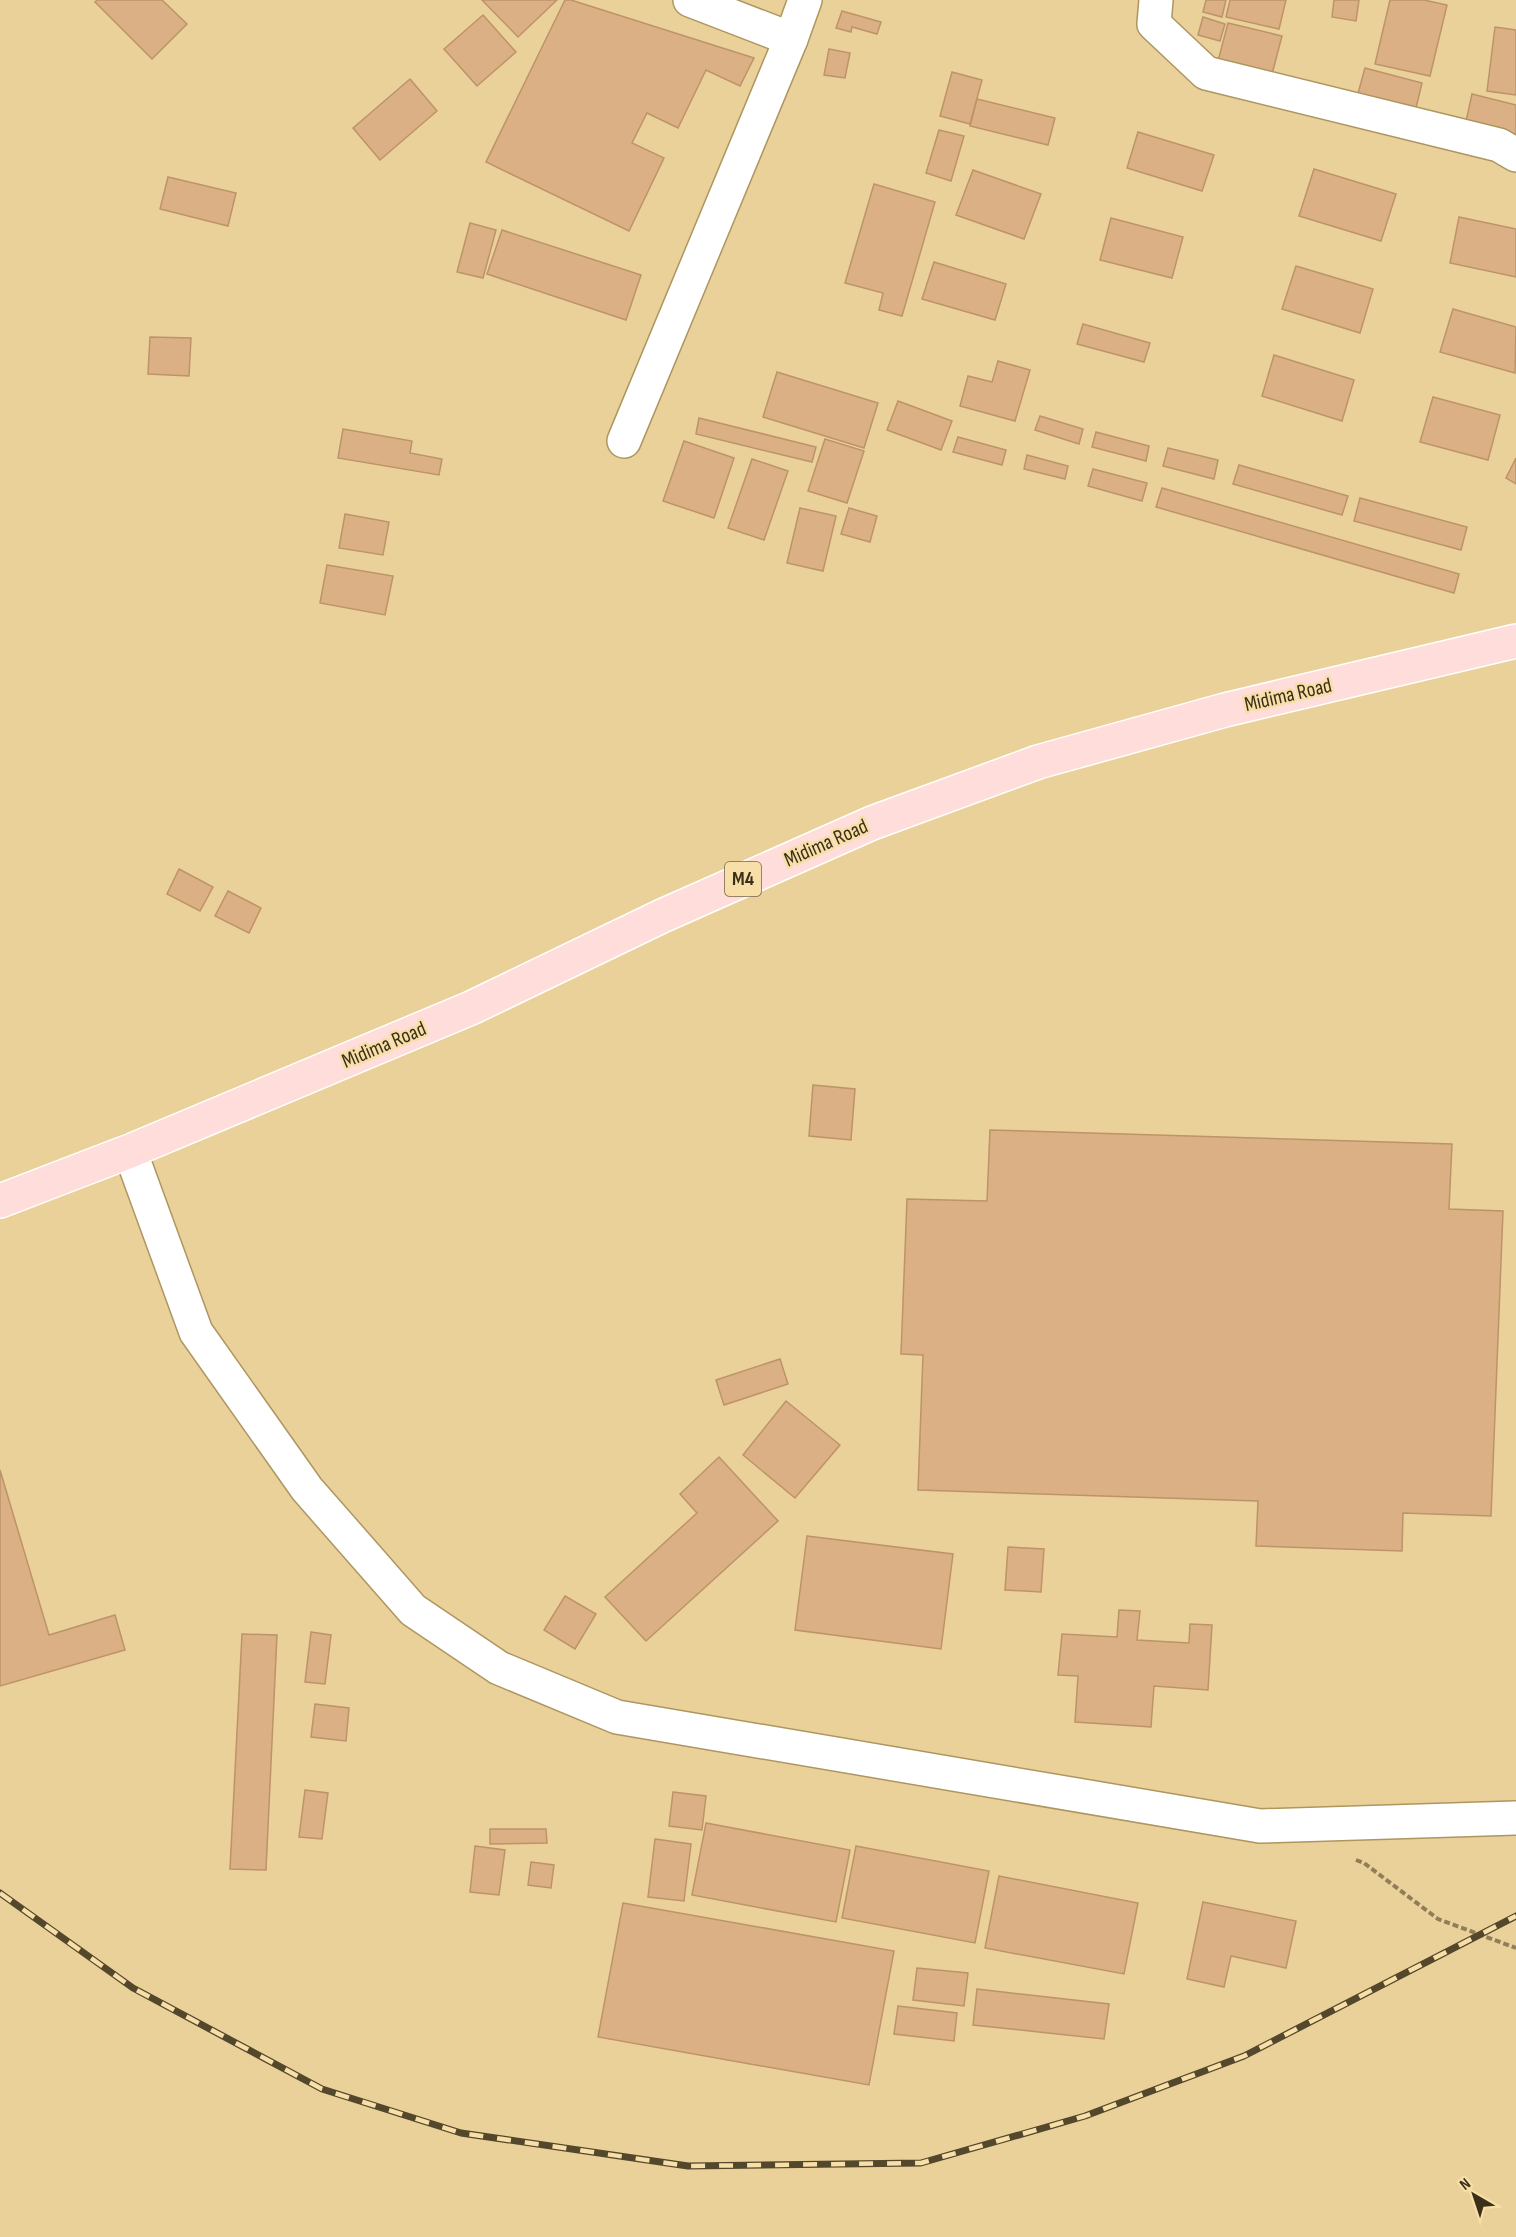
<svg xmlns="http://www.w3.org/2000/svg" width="1516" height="2237" viewBox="0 0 1516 2237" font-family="'Sofia Sans Condensed',sans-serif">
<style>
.building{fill:#dbb084;stroke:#bd9369;stroke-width:1.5}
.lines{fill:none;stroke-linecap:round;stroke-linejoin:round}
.minor-casing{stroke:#ae9661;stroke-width:36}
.major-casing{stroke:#fff;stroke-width:36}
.path{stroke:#8f7e58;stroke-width:4;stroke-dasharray:6 3;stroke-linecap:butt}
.minor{stroke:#fff;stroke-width:33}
.major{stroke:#feddda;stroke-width:33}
.rail-casing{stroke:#53472c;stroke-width:7}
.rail{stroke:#f8dea7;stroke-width:4.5;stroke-dasharray:14;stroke-linecap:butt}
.labels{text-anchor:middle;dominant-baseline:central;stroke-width:5;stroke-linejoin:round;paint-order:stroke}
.shield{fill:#f8dea7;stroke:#736444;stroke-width:1.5}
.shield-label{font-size:20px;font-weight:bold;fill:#3a301a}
.street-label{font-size:21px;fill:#3a301a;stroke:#f8dea7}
</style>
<rect width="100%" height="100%" fill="#ead19a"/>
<!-- building -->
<g class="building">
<polygon points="97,0 162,0 187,24 152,59 95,2"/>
<polygon points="482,0 557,0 518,37"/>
<polygon points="565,0 571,0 754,58 740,86 706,70 678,128 647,113 632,143 664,158 629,231 486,162"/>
<polygon points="1206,0 1226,0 1222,17 1203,12"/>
<polygon points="1230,0 1286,0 1279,29 1226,17"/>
<polygon points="1334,0 1359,0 1356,21 1332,17"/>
<polygon points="1390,0 1424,0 1447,5 1430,76 1375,64"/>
<polygon points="842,11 881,22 877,34 852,27 851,32 836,28"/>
<polygon points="483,15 516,52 477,86 444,49"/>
<polygon points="1203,17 1225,24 1220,41 1198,35"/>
<polygon points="1228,23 1282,36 1271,78 1217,65"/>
<polygon points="1495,27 1516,30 1516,95 1487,91"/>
<polygon points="829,49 850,53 845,78 824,75"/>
<polygon points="1365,68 1422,83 1415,112 1357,97"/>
<polygon points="952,72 982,80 970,124 940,116"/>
<polygon points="410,79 437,111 380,160 353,128"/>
<polygon points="1472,94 1516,105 1516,137 1465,126"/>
<polygon points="977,99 1055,118 1048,145 970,126"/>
<polygon points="939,130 964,136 951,181 926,173"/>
<polygon points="1138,132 1214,155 1202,191 1127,168"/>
<polygon points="1314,169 1396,194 1381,241 1299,216"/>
<polygon points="973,170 1041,194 1024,239 956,215"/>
<polygon points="168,177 236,193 228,226 160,209"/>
<polygon points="874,184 935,202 902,316 879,310 883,293 845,283"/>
<polygon points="1459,217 1516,229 1516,277 1450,263"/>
<polygon points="1111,218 1183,237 1172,278 1100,260"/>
<polygon points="470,223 496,230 483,278 457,272"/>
<polygon points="502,230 641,275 626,320 487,274"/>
<polygon points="934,262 1006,284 995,320 922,299"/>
<polygon points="1296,266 1373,289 1360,333 1282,309"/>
<polygon points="1453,309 1516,327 1515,373 1440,352"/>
<polygon points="1083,324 1150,343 1144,362 1077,344"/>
<polygon points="150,337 191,338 189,376 148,374"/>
<polygon points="1274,355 1354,380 1342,421 1262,396"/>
<polygon points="998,361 1030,370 1015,421 960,406 968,376 992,382"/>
<polygon points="777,372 878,403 864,448 763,417"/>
<polygon points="1433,397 1500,415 1488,460 1420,442"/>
<polygon points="898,401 952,421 941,450 887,430"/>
<polygon points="1040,416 1083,429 1079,444 1035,430"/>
<polygon points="699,418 816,447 812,462 696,434"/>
<polygon points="343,429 412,441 410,453 442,459 439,475 338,458"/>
<polygon points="1096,432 1149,446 1146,461 1092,447"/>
<polygon points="958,437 1006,450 1002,465 953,452"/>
<polygon points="825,439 864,451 847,503 808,491"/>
<polygon points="684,441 734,458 714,518 663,501"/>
<polygon points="1168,448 1218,460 1214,479 1163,466"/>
<polygon points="1027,455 1068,466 1065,479 1024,469"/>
<polygon points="1516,458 1516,484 1506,478"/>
<polygon points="752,459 788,471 764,540 728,528"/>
<polygon points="1239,465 1348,496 1342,515 1233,484"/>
<polygon points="1093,469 1147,483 1142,501 1088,486"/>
<polygon points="1162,488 1459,574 1454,593 1156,507"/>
<polygon points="1360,498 1467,527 1461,550 1354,521"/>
<polygon points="800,508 836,516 823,571 787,563"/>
<polygon points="849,508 877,516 870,542 841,534"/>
<polygon points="345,514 389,522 383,555 339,548"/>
<polygon points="327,565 393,576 385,615 320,603"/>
<polygon points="179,869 213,887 200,911 167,894"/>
<polygon points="228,891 261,908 249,933 215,916"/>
<polygon points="813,1085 855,1089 851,1140 809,1136"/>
<polygon points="990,1130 1452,1144 1449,1209 1503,1211 1491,1516 1403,1513 1402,1551 1256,1546 1258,1501 918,1490 923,1355 901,1354 907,1199 987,1201"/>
<polygon points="780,1359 788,1384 724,1405 716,1380"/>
<polygon points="786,1401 840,1445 795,1498 743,1455"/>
<polygon points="719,1457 778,1521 646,1641 605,1597 697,1513 680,1494"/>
<polygon points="0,1470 49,1635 115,1615 125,1650 0,1686"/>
<polygon points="807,1536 953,1554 941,1649 795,1630"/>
<polygon points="1008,1547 1044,1549 1041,1592 1005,1590"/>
<polygon points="565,1596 596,1614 575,1649 544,1630"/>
<polygon points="1119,1610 1140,1611 1137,1640 1189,1643 1190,1624 1212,1625 1208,1690 1154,1686 1151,1727 1075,1722 1078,1676 1058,1675 1062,1634 1117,1637"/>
<polygon points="311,1632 331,1635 325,1684 305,1682"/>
<polygon points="242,1634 277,1635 266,1870 230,1869"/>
<polygon points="315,1704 349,1708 346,1741 311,1737"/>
<polygon points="305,1790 328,1793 322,1839 299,1837"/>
<polygon points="673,1792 706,1796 702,1830 669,1826"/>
<polygon points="706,1823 850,1850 836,1922 692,1895"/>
<polygon points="490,1829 546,1829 547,1843 490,1844"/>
<polygon points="655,1839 691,1844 684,1901 648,1897"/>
<polygon points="475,1846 505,1850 499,1895 470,1892"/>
<polygon points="856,1846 989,1871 975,1943 842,1918"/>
<polygon points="531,1862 554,1865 551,1888 528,1885"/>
<polygon points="999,1876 1138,1903 1124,1974 985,1948"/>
<polygon points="1203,1902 1296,1921 1286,1968 1231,1956 1224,1987 1187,1979"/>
<polygon points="623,1903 894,1951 869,2085 598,2037"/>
<polygon points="917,1968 968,1973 964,2006 913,2000"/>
<polygon points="977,1989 1109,2004 1104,2039 973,2025"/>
<polygon points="898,2006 957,2013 954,2041 894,2034"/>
</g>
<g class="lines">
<defs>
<g id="minor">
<polyline points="690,0 791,39"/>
<polyline points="1156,0 1154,24 1206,73 1499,145 1516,155"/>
<polyline points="624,441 791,39 805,0"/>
<polyline points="130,1151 196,1332 307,1489 413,1610 499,1668 617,1717 1260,1826 1516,1818"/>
</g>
<polyline id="major" points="0,1201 130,1151 471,1008 662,916 872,823 1038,762 1225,710 1516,641"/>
</defs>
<!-- minor casing -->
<use href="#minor" class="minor-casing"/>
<!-- major casing -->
<use href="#major" class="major-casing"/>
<!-- path -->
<polyline class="path" points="1356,1860 1364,1863 1438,1919 1516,1948"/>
<!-- minor -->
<use href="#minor" class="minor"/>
<!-- major -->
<use href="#major" class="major"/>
<defs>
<polyline id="rail" points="0,1893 133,1988 322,2089 461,2133 688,2166 921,2163 1085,2116 1244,2056 1516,1916"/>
</defs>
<!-- rail casing -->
<use href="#rail" class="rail-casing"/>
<!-- rail -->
<use href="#rail" class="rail"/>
</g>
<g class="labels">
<!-- shield labels -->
<rect class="shield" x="725" y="862" width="36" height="34" rx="4.5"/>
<g class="shield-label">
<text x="743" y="879">M4</text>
</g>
<!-- street labels -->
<g class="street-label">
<text transform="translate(1288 695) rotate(-13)">Midima Road</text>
<text transform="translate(826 843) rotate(-24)">Midima Road</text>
<text transform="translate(384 1045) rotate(-23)">Midima Road</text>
</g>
</g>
<!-- north arrow -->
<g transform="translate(1474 2195) rotate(321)" stroke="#f8dea7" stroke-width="4.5" paint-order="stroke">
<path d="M0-4.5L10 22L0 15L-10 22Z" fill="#3a301a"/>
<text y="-9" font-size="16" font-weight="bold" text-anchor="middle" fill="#3a301a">N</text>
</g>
</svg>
